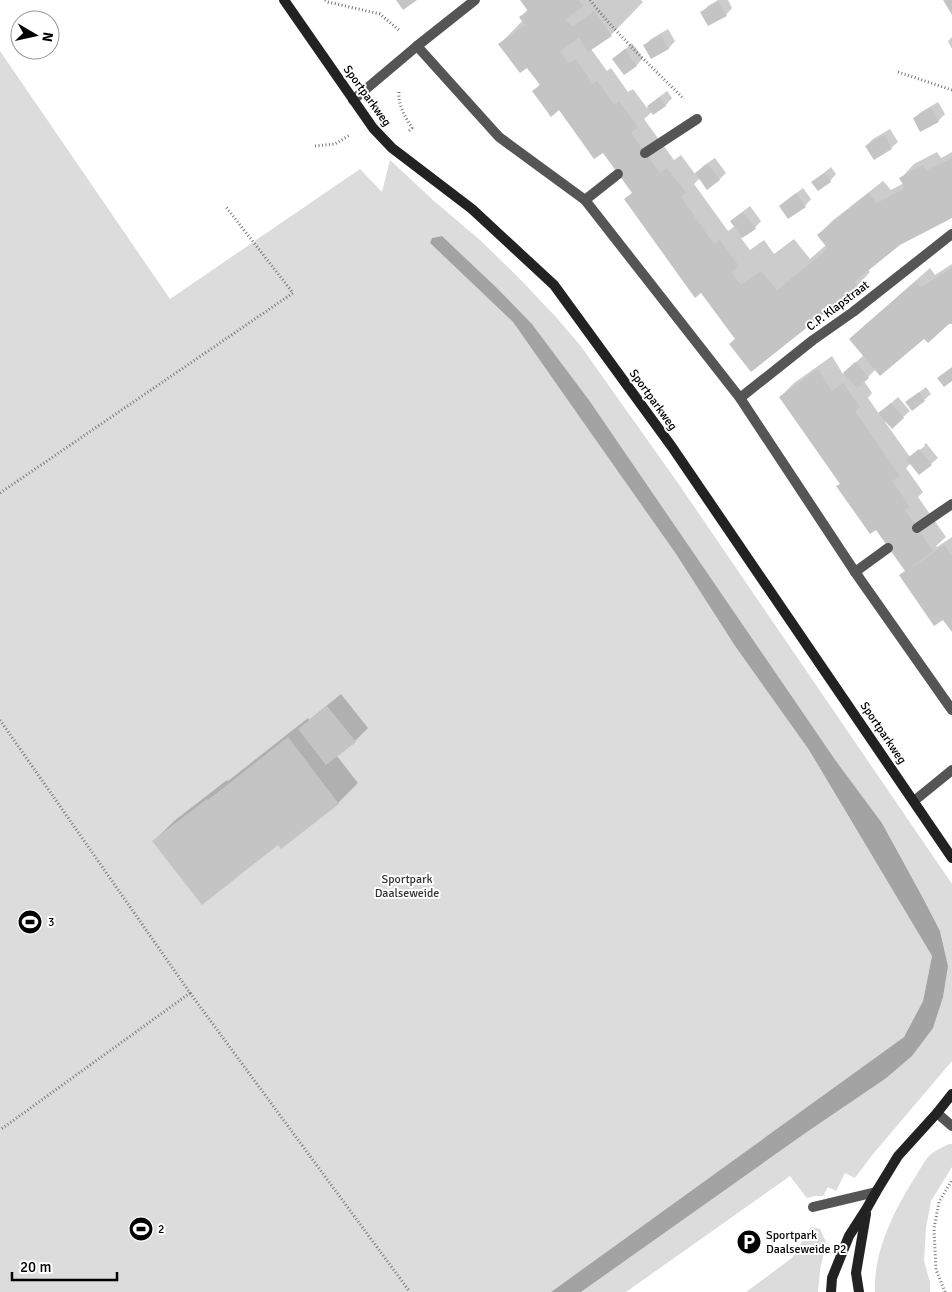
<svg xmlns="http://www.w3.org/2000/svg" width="952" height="1292" viewBox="0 0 952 1292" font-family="Signika,sans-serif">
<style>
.green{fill:#dcdcdc}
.water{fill:#a3a3a3}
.shadow{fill:#0003}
.building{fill:#c4c4c4}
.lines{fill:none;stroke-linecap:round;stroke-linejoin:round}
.path{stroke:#777;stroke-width:3;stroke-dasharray:1 2.5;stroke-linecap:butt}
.lane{stroke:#555;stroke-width:10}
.street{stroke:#555;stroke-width:10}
.secondary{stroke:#222;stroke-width:10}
.labels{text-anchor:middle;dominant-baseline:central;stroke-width:4;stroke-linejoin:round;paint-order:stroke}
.street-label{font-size:12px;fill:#000;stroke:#fff}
.park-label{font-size:12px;fill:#333;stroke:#fff}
.poi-label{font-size:12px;fill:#000;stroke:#fff;text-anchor:start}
</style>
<rect width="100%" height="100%" fill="#fff"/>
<!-- green -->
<g class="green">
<polygon points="0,51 170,299 360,169 382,192 390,160 434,201 480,240 516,275 555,316 580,345 680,486 952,884 952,1061 873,1154 855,1178 845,1173 836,1191 828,1187 823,1196 815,1196 807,1198 790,1176 626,1292 581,1292 807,1132 885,1079 948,966 940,931 923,898 882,823 836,761 589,400 532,324 497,288 442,236 432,238 430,243 513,322 676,554 735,646 809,750 932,956 923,1001 904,1037 551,1292 0,1292"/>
<path d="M949,1144H952V1167L931,1201L926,1228L924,1261L930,1282V1292H875C873,1252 895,1208 916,1176C920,1170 924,1161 929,1156C934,1151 943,1147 949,1144Z"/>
<polygon points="811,1227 820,1229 826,1242 820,1270 818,1292 746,1292 792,1258"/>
</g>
<!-- water -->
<polygon class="water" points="442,236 497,288 532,324 589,400 836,761 882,823 923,898 940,931 948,966 943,997 933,1028 912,1056 885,1079 807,1132 581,1292 551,1292 904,1037 923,1001 932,956 809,750 735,646 676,554 581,419 513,322 430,243 432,238"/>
<!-- shadow -->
<g class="shadow">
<polygon points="522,0 641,0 643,2 611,35 591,49 607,71 611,68 628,92 633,89 647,108 655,100 667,91 672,98 666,105 653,113 652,112 644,119 674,160 681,155 695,174 703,166 715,158 726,173 720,179 707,188 700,178 694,184 728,231 735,226 731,221 738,215 750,206 761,221 755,228 741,238 750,250 764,240 774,254 794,239 810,259 826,245 818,235 832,221 883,181 891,190 904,183 901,178 914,164 937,152 941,158 952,152 952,217 899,244 868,269 870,272 857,286 751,370 736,339 702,291 626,199 633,192 603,151 559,109 534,91 540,84 527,66 500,44 523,20 521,17 528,9"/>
<polygon points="718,0 728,0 732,8 726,15 702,12 708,6"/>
<polygon points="668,29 675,41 669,48 652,58 645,46 651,39"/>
<polygon points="952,37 952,49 948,41"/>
<polygon points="632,43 643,58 637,65 624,74 614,59"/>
<polygon points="938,102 945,114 938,121 914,118 921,112"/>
<polygon points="890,129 898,142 891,148 866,146 873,139"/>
<polygon points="831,167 836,174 830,181 813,182"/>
<polygon points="803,188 811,199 805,206 780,206 787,200"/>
<polygon points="952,264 952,322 924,337 876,369 864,381 872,393 868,398 879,414 898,397 910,411 892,427 887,421 885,422 910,457 925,446 924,445 926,443 938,458 931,464 911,463 906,468 923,492 918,497 946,537 936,546 937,547 952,537 952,630 906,571 876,529 841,483 780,397 794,383 832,356 843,374 864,355 850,339 864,326 930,268 935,275"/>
<polygon points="926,387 931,394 912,410 907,402"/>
<polygon points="341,694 368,728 355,741 336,755 358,783 338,803 281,848 278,844 154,841 174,821 227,780 228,781 308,718 309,720"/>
</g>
<!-- building -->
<g class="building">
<polygon points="396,0 417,0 403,10"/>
<polygon points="520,0 579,0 584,6 566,19 572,27 594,11 612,36 588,52 579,38 560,51 569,64 576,59 593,84 597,81 614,105 619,101 638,127 631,133 660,173 667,168 686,193 681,197 714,244 720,240 739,266 731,272 741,285 761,271 777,290 828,249 817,235 869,193 877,203 905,188 899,178 923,165 927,170 952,158 952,218 900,245 854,282 858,287 751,372 729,344 735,339 701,293 695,298 624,199 632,193 603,153 594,159 559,110 551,117 532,91 540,85 527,68 520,73 498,44 525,25 519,17 528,11"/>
<polygon points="943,0 952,0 952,15"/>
<polygon points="718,2 727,16 708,26 700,12"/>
<polygon points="661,35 669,49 651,59 643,45"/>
<polygon points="625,49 637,66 624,75 612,59"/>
<polygon points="660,97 666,106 653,115 647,106"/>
<polygon points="931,108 939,122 920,132 913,118"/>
<polygon points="884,135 892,149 874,160 865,146"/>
<polygon points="708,164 720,180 707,190 695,173"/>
<polygon points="824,173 831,182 818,191 811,182"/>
<polygon points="796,193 806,207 788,219 779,206"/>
<polygon points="743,212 756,229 742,238 730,221"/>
<polygon points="952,268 952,324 949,324 928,343 924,339 880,376 849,339 916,281 926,294 921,287"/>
<polygon points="855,362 869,378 857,388 843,373"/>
<polygon points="952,367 952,381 944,387 937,378"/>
<polygon points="818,369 832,391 843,383 860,407 855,411 900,476 892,481 910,507 905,510 933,551 910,568 910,569 944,545 952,556 952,632 943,620 934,626 899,575 905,571 876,530 870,534 836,486 840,484 779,397"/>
<polygon points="919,392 925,401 912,411 905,402"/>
<polygon points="891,403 904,418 892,429 878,413"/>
<polygon points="919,449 932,465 919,475 906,459"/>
<polygon points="327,706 356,742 326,765 298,729"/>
<polygon points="288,737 339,804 281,849 278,845 202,905 152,841 207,799 208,800"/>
</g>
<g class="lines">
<!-- path -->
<g class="path">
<polyline points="325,0 328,2 380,14 400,31"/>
<path d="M590,0C618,36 652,67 684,99"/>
<polyline points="898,72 952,90"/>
<path d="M399,92C398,106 405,116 412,128L409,131"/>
<polyline points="315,146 335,144 350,135"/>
<polyline points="0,493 293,293 226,207"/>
<polyline points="0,720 190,993 0,1130"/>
<polyline points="190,993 410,1292"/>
<polyline points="945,1292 936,1270 934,1229 939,1202 952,1180"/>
</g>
<!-- lane -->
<g class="lane">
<polyline points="645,153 697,119"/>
<polyline points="585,200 618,174"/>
<polyline points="917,528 952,504"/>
<polyline points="855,572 888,548"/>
<polyline points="813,1207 876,1192"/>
</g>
<!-- street -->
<g class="street">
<polyline points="417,46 499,137 585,200 740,398 855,572 952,710"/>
<polyline points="353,100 417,46 475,0"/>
<polyline points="740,398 813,340 853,312 952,234"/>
<polyline points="914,801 952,770"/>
<polyline points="937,1113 952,1126"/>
</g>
<!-- secondary -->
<g class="secondary">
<polyline points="284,0 373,128 392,148 472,209 554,285 672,447 952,858"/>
<polyline points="831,1292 832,1278 849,1236 867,1208 876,1192 898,1156 937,1113 952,1094"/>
<polyline points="859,1292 856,1273 866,1214"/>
</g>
</g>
<!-- icons -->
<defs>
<symbol id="stadium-disc" viewBox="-11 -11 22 22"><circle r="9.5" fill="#000" stroke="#fff"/><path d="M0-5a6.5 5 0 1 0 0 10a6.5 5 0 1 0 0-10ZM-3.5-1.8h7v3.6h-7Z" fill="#fff"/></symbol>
<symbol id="parking-disc" viewBox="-11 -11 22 22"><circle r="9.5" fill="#000" stroke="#fff"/><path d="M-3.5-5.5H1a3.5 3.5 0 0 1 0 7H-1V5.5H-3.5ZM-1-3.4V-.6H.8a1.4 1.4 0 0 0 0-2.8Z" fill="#fff"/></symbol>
</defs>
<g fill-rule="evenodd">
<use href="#stadium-disc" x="16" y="908" width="28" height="28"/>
<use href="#stadium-disc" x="127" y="1215" width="28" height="28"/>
<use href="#parking-disc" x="735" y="1228" width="28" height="28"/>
</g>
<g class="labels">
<!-- street labels -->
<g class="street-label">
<text transform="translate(367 96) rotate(54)">Sportparkweg</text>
<text transform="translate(838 306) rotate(-37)">C.P. Klapstraat</text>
<text transform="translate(653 400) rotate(54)">Sportparkweg</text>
<text transform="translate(883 733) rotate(56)">Sportparkweg</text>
</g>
<!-- park labels -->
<g class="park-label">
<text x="407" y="879">Sportpark<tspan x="407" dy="14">Daalseweide</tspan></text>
</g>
<!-- poi labels -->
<g class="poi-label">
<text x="48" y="922">3</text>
<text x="158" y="1229">2</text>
<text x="766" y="1235">Sportpark<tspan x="766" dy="14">Daalseweide P2</tspan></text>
</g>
</g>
<!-- north arrow -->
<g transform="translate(35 35) rotate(99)"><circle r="24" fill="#ffffff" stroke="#999999"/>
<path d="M0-4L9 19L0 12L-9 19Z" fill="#000000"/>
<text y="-8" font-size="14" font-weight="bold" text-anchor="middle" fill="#000000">N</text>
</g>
<!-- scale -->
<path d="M12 1272v8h105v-8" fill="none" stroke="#000000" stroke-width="2.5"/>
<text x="20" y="1272" font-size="15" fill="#000000" stroke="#ffffff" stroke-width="4" paint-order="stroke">20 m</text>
</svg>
